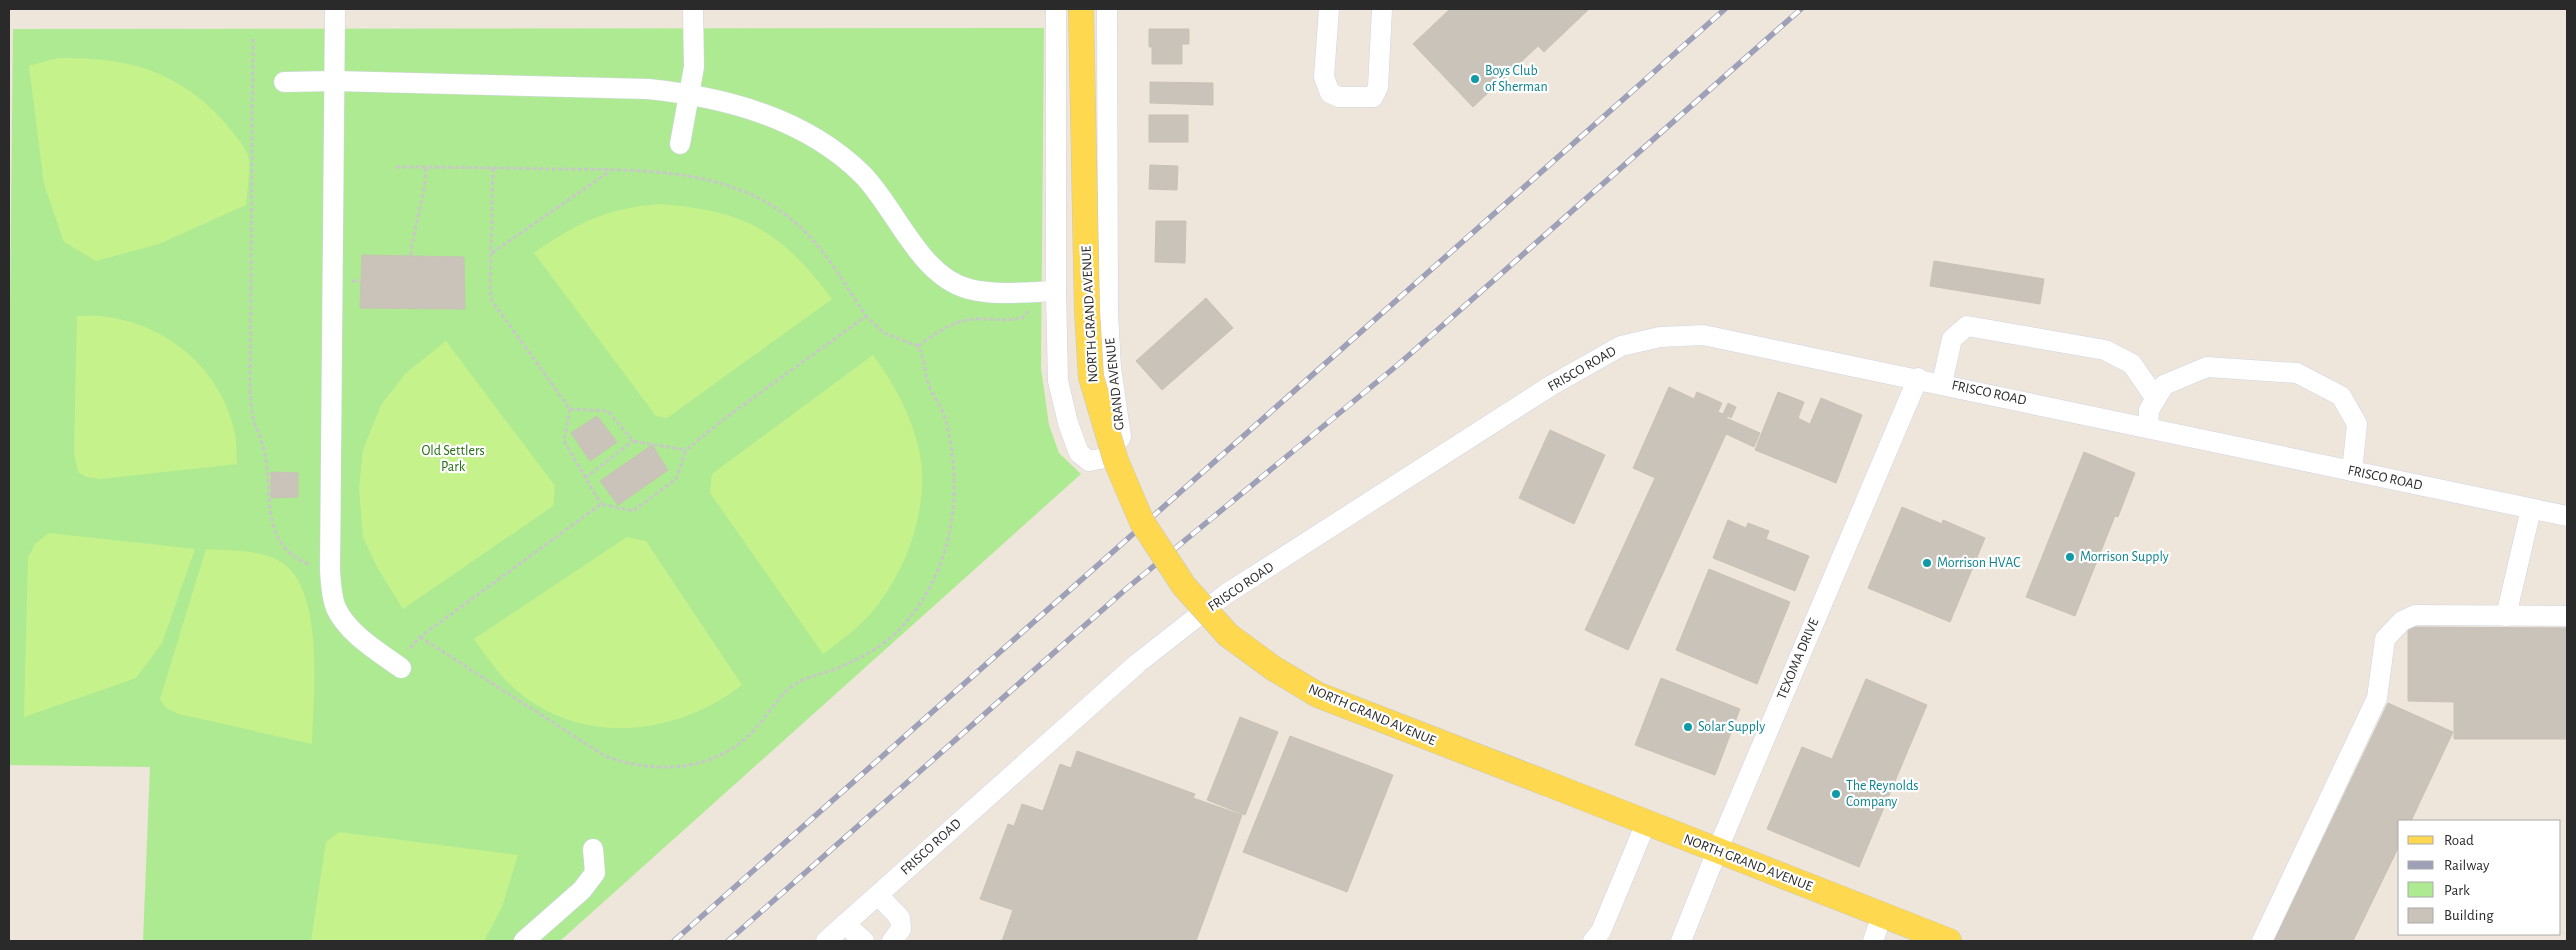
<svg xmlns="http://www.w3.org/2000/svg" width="2576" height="950" viewBox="0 0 2576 950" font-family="'Alegreya Sans',sans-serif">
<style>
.green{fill:#aeea92}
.pitch{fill:#c6f28c}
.building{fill:#c9c3ba;stroke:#c9c2b4}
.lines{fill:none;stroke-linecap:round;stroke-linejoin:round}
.minor-casing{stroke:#d0d3e5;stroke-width:21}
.major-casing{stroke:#c8c8c8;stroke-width:26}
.path{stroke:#c8c8c8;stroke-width:3;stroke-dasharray:4 2.5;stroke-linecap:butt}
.minor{stroke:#fff;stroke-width:20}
.major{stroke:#fed84f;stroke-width:25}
.rail-casing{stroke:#9da0b7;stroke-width:5.5}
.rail{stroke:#fff;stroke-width:4;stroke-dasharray:11;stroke-linecap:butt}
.major-bridge-casing{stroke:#c8c8c8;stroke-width:26;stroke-linecap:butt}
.major-bridge{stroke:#fed84f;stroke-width:25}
.culture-dot{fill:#0f9aa8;stroke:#fff;stroke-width:2}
.labels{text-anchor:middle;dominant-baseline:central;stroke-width:4.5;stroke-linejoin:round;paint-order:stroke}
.culture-label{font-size:14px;fill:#0d838f;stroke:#fff;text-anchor:start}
.street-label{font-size:14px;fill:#2a2a2a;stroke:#fff}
.park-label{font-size:14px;fill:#256e13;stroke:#fff}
</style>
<rect width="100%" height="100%" fill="#eee6db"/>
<!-- green -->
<polygon class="green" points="1044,28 1041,368 1049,425 1059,453 1081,474 560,941 143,941 150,767 9,765 9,405 13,29"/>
<!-- pitch -->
<g class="pitch">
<path d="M58,58C127,57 179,70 226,124C233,133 244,144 248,156C251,166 247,193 246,205L159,244L96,261L64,242L44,184L29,66Z"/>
<path d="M659,204C745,210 781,231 832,299L667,418L656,416L534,253C576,223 608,208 659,204Z"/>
<path d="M77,316C87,316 97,315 107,317C169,325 223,372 235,434C237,443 236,454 237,464L101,479L86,477L78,472L74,453Z"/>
<polygon points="446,341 555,486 553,506 403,609 377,567 363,537 359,489 363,450 381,405 406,373"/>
<path d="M873,355C894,384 911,414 919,450C930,501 910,562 879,603C864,624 843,639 823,654L710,493L712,474Z"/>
<polygon points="49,533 195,549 162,643 136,678 24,717 28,558 35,544"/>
<path d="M627,537L646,541L742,685C677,736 581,747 515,689C499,675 487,657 474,639Z"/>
<path d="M206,549C229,551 265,549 284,564C325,595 313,698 312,744L179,714L166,708L160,699Z"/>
<polygon points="339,832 518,855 502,907 484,941 311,941 326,842"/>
</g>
<!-- building -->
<g class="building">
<polygon points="1450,9 1589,9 1544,52 1538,46 1473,107 1413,44"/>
<polygon points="1149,29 1189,29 1189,44 1182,44 1182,64 1152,64 1152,47 1149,47"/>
<polygon points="1150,82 1213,83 1213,105 1150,103"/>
<rect x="1149" y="115" width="39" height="27"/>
<polygon points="1150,165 1178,166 1177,190 1149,189"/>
<polygon points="1156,221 1186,221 1185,263 1155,262"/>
<polygon points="362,255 464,257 465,309 360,308"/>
<polygon points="1934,261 2044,279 2040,304 1930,286"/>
<polygon points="1206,298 1233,328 1162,390 1136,361"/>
<polygon points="1669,387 1694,399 1697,392 1722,403 1718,412 1723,414 1728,403 1736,407 1731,418 1728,416 1726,418 1760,433 1754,447 1726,434 1628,650 1585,630 1655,478 1633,468"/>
<polygon points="1778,392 1804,402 1798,418 1810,424 1821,398 1862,415 1836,483 1755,450"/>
<polygon points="597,416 617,442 590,461 571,433"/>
<polygon points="1550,430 1605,455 1574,524 1519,498"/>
<polygon points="652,445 668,470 618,505 600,481"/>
<polygon points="2084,452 2135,473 2118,517 2115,516 2075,616 2026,597"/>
<polygon points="271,472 298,473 298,497 271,498"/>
<polygon points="1902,507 1942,524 1943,520 1985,538 1950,622 1868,588"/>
<polygon points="1728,520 1746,528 1748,523 1769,531 1766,539 1809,556 1795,591 1713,558"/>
<polygon points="1709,569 1790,602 1757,684 1676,650"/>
<polygon points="2408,627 2567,628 2567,739 2454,739 2454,702 2408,701"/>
<polygon points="1661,678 1740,709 1715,775 1635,745"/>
<polygon points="1866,679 1927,705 1859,867 1767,829 1802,747 1832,759"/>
<polygon points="2388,703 2453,732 2411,821 2400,821 2400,844 2353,941 2274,941"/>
<polygon points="1240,717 1278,732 1245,815 1207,800"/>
<polygon points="1290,736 1393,775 1347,892 1243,852"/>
<polygon points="1077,751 1195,794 1193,798 1242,815 1196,941 1002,941 1013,910 980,899 1008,824 1014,826 1022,804 1043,811 1060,764 1071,768"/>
</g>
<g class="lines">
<defs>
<g id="minor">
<path d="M335,9L330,570C331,583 331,596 336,608C348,634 379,652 401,668"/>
<polyline points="1056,9 1056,291 1058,381 1068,423 1079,453 1089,461 1105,458 1121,437 1111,368 1108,314 1107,9"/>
<polyline points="1329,9 1324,77 1330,93 1339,97 1373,97 1378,87 1382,9"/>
<path d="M284,82L335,81L648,89C725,97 805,118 862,174C896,208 919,276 969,289C996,296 1027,292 1056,291"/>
<polyline points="680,144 694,67 693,9"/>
<polyline points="1942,383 1952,339 1967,326 2105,350 2132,364 2156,399"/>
<polyline points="2148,427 2149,410 2164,385 2207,367 2297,373 2341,396 2357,424 2352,471"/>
<polyline points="2506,616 2531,509"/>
<polyline points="878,895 900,918 901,929 892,941"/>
<polyline points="845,924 864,941"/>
<polyline points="524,941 582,890 595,873 593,849"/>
<polyline points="826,941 1138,663 1226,594 1552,385 1621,346 1660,337 1703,335 2567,516"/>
<polyline points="1593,941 1601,931 1646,823"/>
<polyline points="1681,941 1717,851 1918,378"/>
<polyline points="1873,941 1882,915"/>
<polyline points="2262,941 2377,698 2385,639 2402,621 2415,615 2567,616"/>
</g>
<polyline id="major" points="1546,783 1949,941"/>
</defs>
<!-- minor casing -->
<use href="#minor" class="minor-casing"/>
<!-- major casing -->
<use href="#major" class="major-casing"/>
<!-- path -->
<g class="path">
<path d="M253,39L250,391C251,402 251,414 255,425C259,435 263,443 265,454C273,496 259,546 311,565"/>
<path d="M396,167C450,167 503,168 556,169C639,170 732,166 798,225C826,250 845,285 866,316L724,419L686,450L676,479L633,511L601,504L420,637L408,650"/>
<polyline points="493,168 490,290 492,301 570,409 564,441 601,504"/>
<polyline points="492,253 610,171"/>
<path d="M411,255C414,225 425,198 426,167"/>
<polyline points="352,281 361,281"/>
<path d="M918,346C939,331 956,318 982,319C996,319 1009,321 1022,318L1028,311"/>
<polyline points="570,409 608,411 633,441 686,450"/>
<polyline points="585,478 633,441"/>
<path d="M420,637L605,756C656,775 716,772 755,729C768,715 779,694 795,684C808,676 824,674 838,668C856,660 875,651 890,638C952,583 967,492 944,415C941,406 934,398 930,388C924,374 925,359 918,346L884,333L866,316"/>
</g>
<!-- minor -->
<use href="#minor" class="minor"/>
<!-- major -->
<use href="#major" class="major"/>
<defs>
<g id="rail">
<polyline points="674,941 1725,9"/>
<polyline points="728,941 1126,589 1400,363 1801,9"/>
</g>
</defs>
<!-- rail casing -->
<use href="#rail" class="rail-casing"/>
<!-- rail -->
<use href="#rail" class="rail"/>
<defs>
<polyline id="major-bridge" points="1081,9 1087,311 1091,377 1116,461 1142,522 1184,586 1228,635 1273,668 1318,695 1546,783"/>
</defs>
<!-- major-bridge casing -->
<use href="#major-bridge" class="major-bridge-casing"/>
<!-- major-bridge -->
<use href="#major-bridge" class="major-bridge"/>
</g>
<!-- markers -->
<g class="culture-dot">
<circle cx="1475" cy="79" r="5"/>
<circle cx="2070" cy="557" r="5"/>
<circle cx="1927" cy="563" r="5"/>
<circle cx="1688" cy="727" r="5"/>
<circle cx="1836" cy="794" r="5"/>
</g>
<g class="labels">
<!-- culture labels -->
<g class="culture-label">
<text x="1485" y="71">Boys Club<tspan x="1485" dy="16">of Sherman</tspan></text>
<text x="2080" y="557">Morrison Supply</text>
<text x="1937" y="563">Morrison HVAC</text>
<text x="1698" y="727">Solar Supply</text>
<text x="1846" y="786">The Reynolds<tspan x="1846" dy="16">Company</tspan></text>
</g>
<!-- street labels -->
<g class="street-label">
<text transform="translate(1090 314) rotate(-93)">NORTH GRAND AVENUE</text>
<text transform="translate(1582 369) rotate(-30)">FRISCO ROAD</text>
<text transform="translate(1115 384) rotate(-96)">GRAND AVENUE</text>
<text transform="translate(1989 393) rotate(12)">FRISCO ROAD</text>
<text transform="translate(2385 478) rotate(12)">FRISCO ROAD</text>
<text transform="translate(1241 587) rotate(-34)">FRISCO ROAD</text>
<text transform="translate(1798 659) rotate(-67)">TEXOMA DRIVE</text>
<text transform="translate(1372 715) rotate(23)">NORTH GRAND AVENUE</text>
<text transform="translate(931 847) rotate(-42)">FRISCO ROAD</text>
<text transform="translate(1748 863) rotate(21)">NORTH GRAND AVENUE</text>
</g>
<!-- park labels -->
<g class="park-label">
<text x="453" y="451">Old Settlers<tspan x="453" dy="16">Park</tspan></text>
</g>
</g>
<!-- border -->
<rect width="2576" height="950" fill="none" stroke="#2a2a2a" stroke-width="20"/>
<!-- legend -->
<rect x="2398" y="820" width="162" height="115" fill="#ffffff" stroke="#aaaaaa"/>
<rect x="2408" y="836" width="25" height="8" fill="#fed84f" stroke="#aaaaaa"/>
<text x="2444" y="845" font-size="15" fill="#2a2a2a">Road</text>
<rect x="2408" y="861" width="25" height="8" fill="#9da0b7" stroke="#aaaaaa"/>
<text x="2444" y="870" font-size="15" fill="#2a2a2a">Railway</text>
<rect x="2408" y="882" width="25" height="15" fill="#aeea92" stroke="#aaaaaa"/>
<text x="2444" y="895" font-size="15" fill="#2a2a2a">Park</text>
<rect x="2408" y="908" width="25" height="15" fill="#c9c3ba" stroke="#aaaaaa"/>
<text x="2444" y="920" font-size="15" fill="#2a2a2a">Building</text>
</svg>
